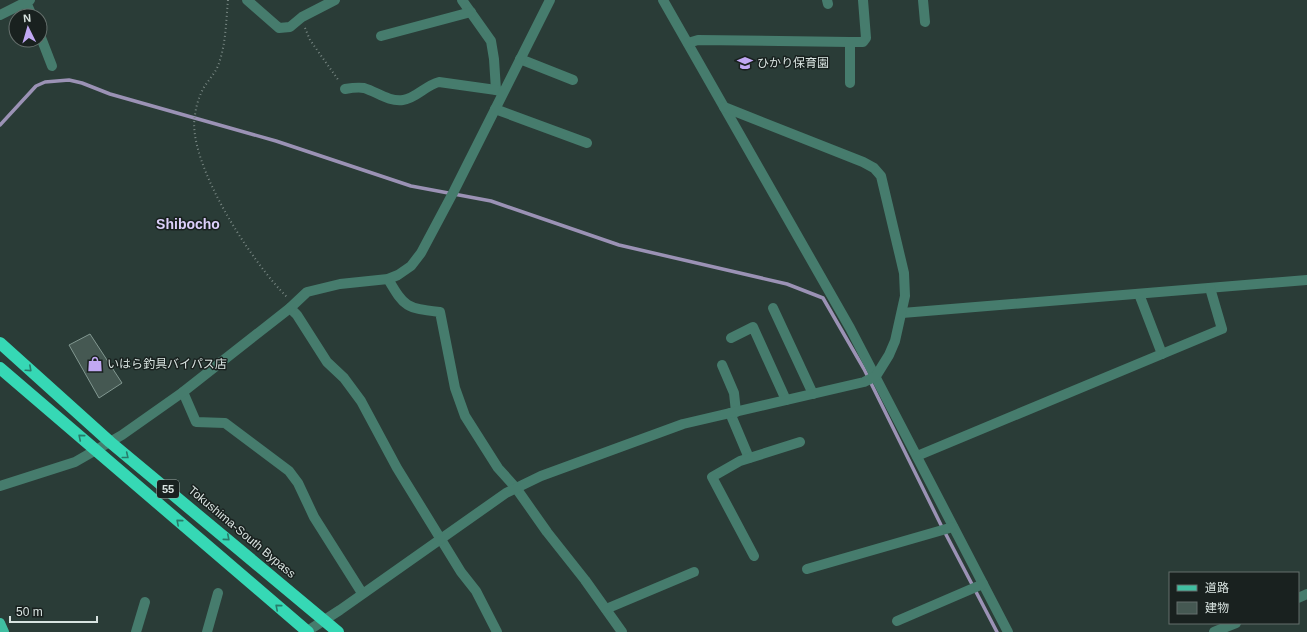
<svg xmlns="http://www.w3.org/2000/svg" width="1307" height="632" viewBox="0 0 1307 632" font-family="Arial,'Noto Sans JP',sans-serif">
<style>
.lines{fill:none;stroke-linecap:round;stroke-linejoin:round}
.stream{stroke:#9b92b5;stroke-width:3.5}
.building{fill:#455852;stroke:#829891}
.path{stroke:#788783;stroke-width:2;stroke-dasharray:1 3;stroke-linecap:butt}
.minor{stroke:#467c6d;stroke-width:10}
.major{stroke:#40bea1;stroke-width:10}
.highway{stroke:#36d8b5;stroke-width:12}
.oneway{stroke:#287c6a}
.labels{text-anchor:middle;dominant-baseline:central;stroke-width:3;stroke-linejoin:round;paint-order:stroke}
.shield{fill:#19211f;stroke:#9fa9a6;stroke-width:1}
.shield-label{font-size:11px;font-weight:bold;fill:#d8e3e0}
.poi-label{font-size:12px;fill:#d8e3e0;stroke:#19211f;text-anchor:start}
.street-label{font-size:12px;fill:#d8e3e0;stroke:#19211f}
.quarter-label{font-size:14px;font-weight:bold;fill:#dccffa;stroke:#19211f}
</style>
<rect width="100%" height="100%" fill="#2a3c37"/>
<g class="lines">
<!-- stream -->
<polyline class="stream" points="0,125 36,86 45,82 69,80 82,83 110,94 276,141 411,186 491,201 619,245 787,284 823,298 864,369 941,525 997,632"/>
</g>
<!-- building -->
<polygon class="building" points="90,334 122,383 99,398 69,345"/>
<g class="lines">
<!-- path -->
<g class="path">
<path d="M228,0C226,21 226,43 219,63C216,73 208,80 203,89C199,97 196,106 195,115C186,162 253,264 287,297"/>
<polyline points="305,28 310,40 339,81"/>
</g>
<!-- minor -->
<g class="minor">
<polyline points="247,0 279,28 290,27 302,17 335,0"/>
<polyline points="462,0 491,41 494,59 496,90 502,92"/>
<polyline points="663,0 850,328 1008,632"/>
<polyline points="827,0 828,4"/>
<polyline points="923,0 925,22"/>
<polyline points="26,2 32,16"/>
<polyline points="0,15 30,0"/>
<polyline points="40,35 52,66"/>
<polyline points="381,36 471,12"/>
<polyline points="688,43 698,40 850,42"/>
<polyline points="520,59 573,80"/>
<polyline points="850,83 850,42 863,42 866,38 863,0"/>
<path d="M345,89C351,88 358,87 364,88C377,92 389,102 403,100C415,99 426,85 439,82L496,90"/>
<polyline points="495,109 587,143"/>
<path d="M388,279C405,308 406,308 440,312L455,388L465,416L498,468L516,488L547,532L585,580L622,632"/>
<polyline points="1139,294 1162,354"/>
<polyline points="290,308 297,315 327,362 344,378 361,401 397,468 461,572 476,591 497,632"/>
<polyline points="773,308 813,394"/>
<polyline points="902,313 1307,280"/>
<polyline points="731,338 753,327 786,400"/>
<polyline points="722,365 734,393 736,412"/>
<polyline points="183,392 196,422 225,423 289,471 298,483 314,517 362,593"/>
<polyline points="730,413 749,458"/>
<polyline points="917,456 1222,329 1210,288"/>
<polyline points="0,486 75,462 122,435 183,392 290,308 307,292 340,284 388,279 398,275 411,266 421,253 454,191 550,0"/>
<polyline points="754,556 712,477 740,461 800,442"/>
<polyline points="807,569 953,527"/>
<polyline points="1298,598 1307,594"/>
<polyline points="606,609 694,572"/>
<polyline points="897,621 983,584"/>
<polyline points="136,632 145,602"/>
<polyline points="207,632 218,593"/>
<polyline points="306,632 340,610 506,493 541,476 683,424 864,382 876,376 889,355 895,341 905,296 904,273 881,176 874,168 863,162 724,107"/>
<polyline points="1214,632 1236,623"/>
</g>
<!-- major -->
<polyline class="major" points="0,623 4,632"/>
<!-- highway -->
<g class="highway">
<polyline points="0,343 110,442 338,632"/>
<polyline points="0,368 308,632"/>
</g>
</g>
<!-- one-way arrows -->
<defs><path id="oneway-chevron" d="M-2-3.5L2.5 0L-2 3.5" fill="none" stroke-width="1.6" stroke-linecap="round" stroke-linejoin="round"/></defs>
<g class="oneway">
<use href="#oneway-chevron" transform="translate(29 369) rotate(42)"/>
<use href="#oneway-chevron" transform="translate(81 437) rotate(-140)"/>
<use href="#oneway-chevron" transform="translate(126 456) rotate(39)"/>
<use href="#oneway-chevron" transform="translate(179 522) rotate(-139)"/>
<use href="#oneway-chevron" transform="translate(227 538) rotate(40)"/>
<use href="#oneway-chevron" transform="translate(278 607) rotate(-139)"/>
</g>
<!-- icons -->
<defs>
<symbol id="school-bare" viewBox="-9 -9 18 18"><path d="M0-5L7-2L0 1L-7-2ZM-4 1L0 2.5L4 1V4Q0 6-4 4Z" fill="#c1a8f3" stroke="#19211f" stroke-width="2.5" paint-order="stroke"/></symbol>
<symbol id="shop-bare" viewBox="-9 -9 18 18"><path d="M-5-2.5h2.3a2.7 3.5 0 0 1 5.4 0H5L5.5 6h-11ZM-1.5-2.5h3a1.5 2.3 0 0 0-3 0Z" fill="#c1a8f3" stroke="#19211f" stroke-width="2.5" paint-order="stroke"/></symbol>
</defs>
<g fill-rule="evenodd">
<use href="#school-bare" x="734" y="52" width="22" height="22"/>
<use href="#shop-bare" x="84" y="353" width="22" height="22"/>
</g>
<g class="labels">
<!-- shield labels -->
<rect class="shield" x="157" y="480" width="22" height="18" rx="3"/>
<g class="shield-label">
<text x="168" y="489">55</text>
</g>
<!-- poi labels -->
<g class="poi-label">
<text x="757" y="63">ひかり保育園</text>
<text x="107" y="364">いはら釣具バイパス店</text>
</g>
<!-- street labels -->
<g class="street-label">
<text transform="translate(242 532) rotate(40)">Tokushima-South Bypass</text>
</g>
<!-- quarter labels -->
<g class="quarter-label">
<text x="188" y="224">Shibocho</text>
</g>
</g>
<!-- legend -->
<rect x="1169" y="572" width="130" height="52" fill="#19211f" stroke="#656f6c"/>
<rect x="1177" y="585" width="20" height="6" fill="#40bea1" stroke="#656f6c"/>
<text x="1205" y="592" font-size="12" fill="#d8e3e0">道路</text>
<rect x="1177" y="602" width="20" height="12" fill="#455852" stroke="#656f6c"/>
<text x="1205" y="612" font-size="12" fill="#d8e3e0">建物</text>
<!-- north arrow -->
<g transform="translate(28 28) rotate(355)"><circle r="19" fill="#19211f" stroke="#656f6c"/>
<path d="M0-3L7 15L0 10L-7 15Z" fill="#c1a8f3"/>
<text y="-6" font-size="11" font-weight="bold" text-anchor="middle" fill="#d8e3e0">N</text>
</g>
<!-- scale -->
<path d="M10 616v6h87v-6" fill="none" stroke="#d8e3e0" stroke-width="2"/>
<text x="16" y="616" font-size="12" fill="#d8e3e0" stroke="#19211f" stroke-width="3" paint-order="stroke">50 m</text>
</svg>
